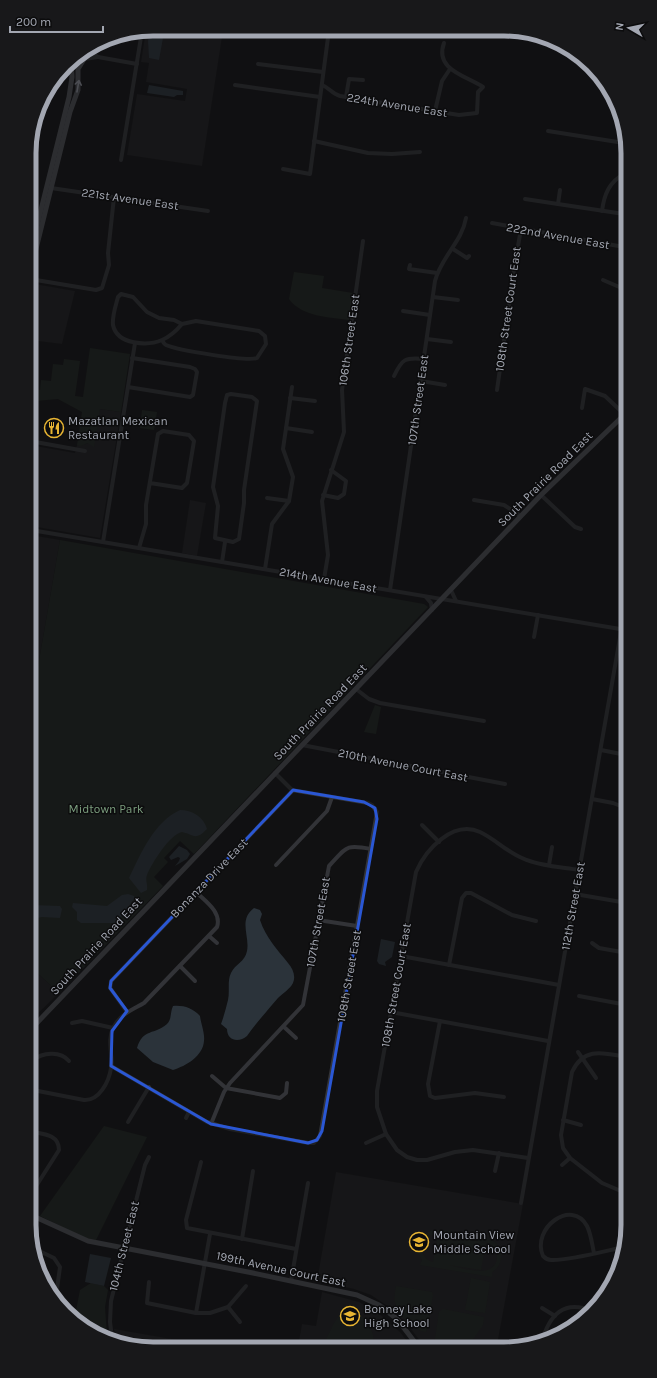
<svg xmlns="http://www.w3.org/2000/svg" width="657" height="1378" viewBox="0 0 657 1378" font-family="Karla,sans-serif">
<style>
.built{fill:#1d1d1f}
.green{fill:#1e251f;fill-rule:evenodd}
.water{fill:#2b333a}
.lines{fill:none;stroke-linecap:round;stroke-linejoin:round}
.minor{stroke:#323337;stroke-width:4}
.major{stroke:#4e5056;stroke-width:5}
.oneway{stroke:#9296a0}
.marked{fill:none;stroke:#2a57d4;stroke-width:3;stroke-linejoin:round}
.labels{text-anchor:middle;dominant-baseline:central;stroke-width:3;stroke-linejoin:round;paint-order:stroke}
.street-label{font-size:12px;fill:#a3a7b2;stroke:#0c0c0d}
.poi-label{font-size:12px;fill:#a3a7b2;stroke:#0c0c0d;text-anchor:start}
.park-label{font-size:12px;fill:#7b9d7e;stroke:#0c0c0d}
.rim{fill:none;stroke:#a3a7b2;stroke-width:5}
</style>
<rect width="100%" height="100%" fill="#111112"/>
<!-- built -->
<g class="built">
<polygon points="153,29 171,29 222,37 202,166 127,155 137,94 185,101 187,89 146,82 149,63 141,62 146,30"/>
<polygon points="35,284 75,291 62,344 30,340 30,295"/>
<polygon points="100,409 121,412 100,538 31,526 30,445 75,453 77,445 88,443"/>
<polygon points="190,500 206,503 197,556 182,553"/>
<polygon points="31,535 60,540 31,707"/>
<polygon points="32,968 59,993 32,1019"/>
<polygon points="336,1172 523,1204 497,1345 423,1345 408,1325 392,1309 371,1295 354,1289 317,1281"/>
<polygon points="322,1292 359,1302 376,1311 400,1332 410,1345 298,1346 302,1324 316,1326"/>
<polygon points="114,1329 212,1346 129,1347 117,1341"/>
</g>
<!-- green -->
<g class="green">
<path d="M294,272L324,276L322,288L353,293L349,320C329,317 302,317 289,299Z"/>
<polygon points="90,348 130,354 121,412 100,409 94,447 88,443 80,446 77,445 82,412 58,399 35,401 30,410 30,388 40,390 41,380 51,381 53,364 63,365 64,359 80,361 75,396 83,397"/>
<polygon points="142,410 157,412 154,430 140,428"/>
<polygon points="60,540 424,604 428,607 194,854 180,841 164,858 168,862 154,877 163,886 59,993 32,968 31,707"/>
<polygon points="375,705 381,707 376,734 364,732"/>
<polygon points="104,1126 147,1137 96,1240 87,1239 40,1216"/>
<path d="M434,1230C443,1229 486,1236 493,1241C498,1244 501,1250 501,1257C501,1264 497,1269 492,1272V1277L420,1265L422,1260C414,1248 419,1233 434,1230ZM436,1234L488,1243C494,1246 498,1250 497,1257C496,1280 462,1268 449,1265L481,1270L486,1243L438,1234L433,1262C416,1258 421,1236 436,1234Z"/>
<polygon points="471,1278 490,1282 485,1313 465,1310"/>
<polygon points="91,1283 104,1286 108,1290 105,1307 107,1336 71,1318 68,1314 75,1316 80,1290"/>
<path d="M396,1286L432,1292L433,1295L426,1332C413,1330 398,1315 395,1302C394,1297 395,1292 396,1286Z"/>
<path d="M346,1306C363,1314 374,1326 374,1345L323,1346L334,1323Z"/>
<polygon points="443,1309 484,1317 483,1325 469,1345 434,1345 439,1312"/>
</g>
<!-- water -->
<g class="water">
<polygon points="161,29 163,38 159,60 149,58 148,41 150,30"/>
<polygon points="149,85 183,91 183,95 177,95 174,97 147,93"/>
<path d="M180,810C192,810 204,817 207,829C195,841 195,835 182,832C170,834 152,863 147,875C145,880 148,884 147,890L141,893L129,878C141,853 154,822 180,810Z"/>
<polygon points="179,846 187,850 190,854 187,859 175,866 179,861 180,858 178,857 171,860 169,857"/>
<polygon points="128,894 134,896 134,899 116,923 81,923 77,920 77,912 72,907 73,903 107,906 122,895"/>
<polygon points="32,905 60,906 62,909 60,918 42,917 32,919"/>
<path d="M254,908L260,910L262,914L260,920C266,938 277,949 288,963C293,969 296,976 293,983C290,989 283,993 278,998C268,1010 256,1023 247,1036C239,1043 227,1041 227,1029L221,1024C224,1016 226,1008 228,1000C230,991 227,981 231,973C235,964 245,962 247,951C250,936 238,920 254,908Z"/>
<polygon points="381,939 395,942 392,957 385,962 386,966 379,964 377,961"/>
<path d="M173,1006C183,1005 193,1008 200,1016C201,1024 205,1033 204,1041C203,1056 186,1066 173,1070L153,1062L137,1048C143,1028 155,1035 167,1024C172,1019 170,1012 173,1006Z"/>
<polygon points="90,1254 111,1258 104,1286 85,1282"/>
</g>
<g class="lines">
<!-- minor -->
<g class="minor">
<polyline points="98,57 137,64"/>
<polyline points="84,59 98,57 87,50"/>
<polyline points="258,64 323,72"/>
<polyline points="235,85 320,97"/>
<path d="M322,85C330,88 332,94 340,96L459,115L477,113L478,92L483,87C467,76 434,70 444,43"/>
<polyline points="346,97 349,79 363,80"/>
<polyline points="435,111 442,81 450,69"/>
<polyline points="548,131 624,143"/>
<polyline points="314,141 368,153 392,154 420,152"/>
<polyline points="121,160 142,31"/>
<polyline points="283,169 310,174 329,30"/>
<polyline points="51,188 208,211"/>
<polyline points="525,199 624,214"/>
<polyline points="558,204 560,190"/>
<path d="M602,211C604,195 609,182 624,174"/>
<polyline points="492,223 624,247"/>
<polyline points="453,249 467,258 469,256"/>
<polyline points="410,265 409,269 437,273"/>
<polyline points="30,279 96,290 102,288 109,265 108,253 114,197"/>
<polyline points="603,280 624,289"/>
<polyline points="433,297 458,300"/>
<polyline points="403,311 430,315"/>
<polyline points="427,339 451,342"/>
<path d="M162,340C164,343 164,344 166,345C177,350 248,362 257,358L266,344L265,336L259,331L196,321L182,324L174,320L159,318L147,312L133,297L121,294L118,297C116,305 112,316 113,325C117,345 148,346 162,340C169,337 177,330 182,324"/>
<path d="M394,376C402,359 405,357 424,359"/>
<polyline points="421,381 445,385"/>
<polyline points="128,387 190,397 193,395 197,372 195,369 190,367 132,358"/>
<polyline points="497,390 515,263 521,229"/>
<polygon points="231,394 252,397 257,401 244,490 244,503 239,539 233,542 215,538 218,506 213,487 225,403 227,395"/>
<polyline points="290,398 315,401"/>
<polyline points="582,408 585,389 605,396 624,414"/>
<polyline points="286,428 312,432"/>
<polyline points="30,441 85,451"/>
<polyline points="323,495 338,498 344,494 346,481 331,470"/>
<polyline points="541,495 575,527 581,529"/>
<polyline points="267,498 289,501"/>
<polyline points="474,500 504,505 521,516"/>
<polyline points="31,530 626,630"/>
<polyline points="103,542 135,343"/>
<polyline points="139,548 146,524 146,505 158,434 163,431 189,435 194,441 187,483 182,488 150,483"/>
<polyline points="222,562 225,542"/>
<polyline points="265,569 272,524 289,501 293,477 283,449 292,387"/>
<polyline points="324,579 328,555 322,501 344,432 342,390 363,241"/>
<path d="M390,590L435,281C441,257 462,242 466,218"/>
<polyline points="451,590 456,601"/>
<polyline points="426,597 431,603 432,610"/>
<polyline points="534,637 538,615"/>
<polyline points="356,689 369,699 380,703 484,721"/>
<polyline points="31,690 32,690"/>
<polyline points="302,745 505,784"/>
<polyline points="601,750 626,755"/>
<polyline points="592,799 613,803 626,808"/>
<polyline points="422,825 439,842"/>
<polyline points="276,865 327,811 332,797"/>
<polyline points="549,865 552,847"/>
<polyline points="575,894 627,903"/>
<polyline points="318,920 357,926"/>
<polyline points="209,936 217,943"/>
<polyline points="592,943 599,948 627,953"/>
<polyline points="401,956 559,985"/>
<polyline points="449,965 462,898 466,893 471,893 512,915 536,921"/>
<polyline points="180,966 195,981"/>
<polyline points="579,996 627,1005"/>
<polyline points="127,1012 110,988 111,981 293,790"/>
<polyline points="391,1012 548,1041"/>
<polyline points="440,1021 428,1084 430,1096 435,1098 475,1093 504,1097"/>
<polyline points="72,1023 82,1021 113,1028"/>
<polyline points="284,1027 296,1038"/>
<polyline points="578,1052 596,1078"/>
<path d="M627,1057C604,1053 584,1046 572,1072L561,1135L563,1148L570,1158L602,1183L628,1194"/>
<path d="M33,1060C42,1053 60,1050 69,1061"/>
<polyline points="111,1066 207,1122 230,1129 308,1143 314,1143 320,1136 377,812 372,805 368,803 292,790 275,773"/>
<polyline points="212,1076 226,1088 280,1098 286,1093 287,1083"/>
<path d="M33,1090L84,1100C99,1101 109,1082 111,1068C113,1054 107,1041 113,1028C120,1014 132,1010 144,1003L217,927C222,912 205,901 196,892"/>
<polyline points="186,1118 189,1112"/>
<polyline points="563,1120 581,1125"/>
<polyline points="128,1122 149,1087"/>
<path d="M211,1124L224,1092L230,1083L303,1005L329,866C347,847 345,844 371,849"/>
<path d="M33,1132C45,1134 59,1135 59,1150L33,1191"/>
<polyline points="366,1143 386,1134"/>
<path d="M528,1158L473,1150L455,1152L427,1160H417L407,1157L397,1150L386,1134L377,1107V1091L416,872C426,849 453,820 480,832C495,839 507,852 522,858C539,866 561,867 579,870"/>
<polyline points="201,1162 186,1220 187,1228 296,1249"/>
<polyline points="562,1165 570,1158"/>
<polyline points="495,1171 499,1153"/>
<polyline points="521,1203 625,609"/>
<polyline points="242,1239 253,1171"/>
<polyline points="33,1248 54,1258 60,1267 57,1289 45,1286"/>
<path d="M594,1253C592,1244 591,1234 587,1226C572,1198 531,1228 543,1256C545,1258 547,1260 551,1260C568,1261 605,1251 624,1247"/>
<polyline points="291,1281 308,1183"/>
<polyline points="149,1282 147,1303 196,1313 210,1313 228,1307 246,1286"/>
<polyline points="228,1307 240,1322"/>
<polyline points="542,1308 555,1316"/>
<polyline points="196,1313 210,1234"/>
<polyline points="112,1338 110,1322 111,1301 145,1165 149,1157"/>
<path d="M542,1342C549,1315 564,1299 592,1311"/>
</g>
<!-- major -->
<g class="major">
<polyline points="30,254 69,97 72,77 71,60"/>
<polyline points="30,273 70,112 78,90 78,69 86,56 87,50"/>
<polyline points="32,1028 541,495 625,414"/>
<polyline points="33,1216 88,1241 253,1273 357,1295 379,1305 397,1319 417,1345"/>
</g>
</g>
<!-- one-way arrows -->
<defs><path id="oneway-shaft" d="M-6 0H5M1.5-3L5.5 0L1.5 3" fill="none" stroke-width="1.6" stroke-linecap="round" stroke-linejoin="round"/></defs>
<use class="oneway" href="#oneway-shaft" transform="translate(78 86) rotate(-80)"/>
<!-- marked area -->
<path d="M0 0H657V1378H0ZM293,790L364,802L375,808L377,819L322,1131L317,1140L308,1143L211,1124L111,1066L112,1031L127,1011L110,988L111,981Z" fill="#111112" fill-opacity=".55" fill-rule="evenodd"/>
<path class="marked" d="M293,790L364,802L375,808L377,819L322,1131L317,1140L308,1143L211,1124L111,1066L112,1031L127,1011L110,988L111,981Z"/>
<!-- icons -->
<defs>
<symbol id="restaurant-ring" viewBox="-11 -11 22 22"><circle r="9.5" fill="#0c0c0d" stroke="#e8b533" stroke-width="1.5"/><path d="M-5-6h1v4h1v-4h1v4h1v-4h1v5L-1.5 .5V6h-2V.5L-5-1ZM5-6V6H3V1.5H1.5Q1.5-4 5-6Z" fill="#e8b533"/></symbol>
<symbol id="school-ring" viewBox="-11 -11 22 22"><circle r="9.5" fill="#0c0c0d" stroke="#e8b533" stroke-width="1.5"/><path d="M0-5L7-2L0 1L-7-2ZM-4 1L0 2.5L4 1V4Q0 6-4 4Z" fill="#e8b533"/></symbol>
</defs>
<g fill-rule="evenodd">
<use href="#restaurant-ring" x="43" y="417" width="22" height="22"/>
<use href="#school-ring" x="408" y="1231" width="22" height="22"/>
<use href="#school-ring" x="339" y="1305" width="22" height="22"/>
</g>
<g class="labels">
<!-- street labels -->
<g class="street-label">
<text transform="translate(397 105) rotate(9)">224th Avenue East</text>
<text transform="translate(130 199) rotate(8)">221st Avenue East</text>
<text transform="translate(558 236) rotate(10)">222nd Avenue East</text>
<text transform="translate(508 309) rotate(-82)">108th Street Court East</text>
<text transform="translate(349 340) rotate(-82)">106th Street East</text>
<text transform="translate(418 400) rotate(-82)">107th Street East</text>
<text transform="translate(545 479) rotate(-45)">South Prairie Road East</text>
<text transform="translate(328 580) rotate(10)">214th Avenue East</text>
<text transform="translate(320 712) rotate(-46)">South Prairie Road East</text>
<text transform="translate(403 765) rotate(11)">210th Avenue Court East</text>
<text transform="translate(209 878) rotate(-46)">Bonanza Drive East</text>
<text transform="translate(573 906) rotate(-80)">112th Street East</text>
<text transform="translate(318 922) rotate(-80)">107th Street East</text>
<text transform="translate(96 946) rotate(-47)">South Prairie Road East</text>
<text transform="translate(349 976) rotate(-80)">108th Street East</text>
<text transform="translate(396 985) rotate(-80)">108th Street Court East</text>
<text transform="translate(124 1246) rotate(-76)">104th Street East</text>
<text transform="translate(281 1269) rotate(12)">199th Avenue Court East</text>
</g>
<!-- poi labels -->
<g class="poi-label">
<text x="68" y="421">Mazatlan Mexican<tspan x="68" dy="14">Restaurant</tspan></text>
<text x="433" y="1235">Mountain View<tspan x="433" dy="14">Middle School</tspan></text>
<text x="364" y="1309">Bonney Lake<tspan x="364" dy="14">High School</tspan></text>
</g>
<!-- park labels -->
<g class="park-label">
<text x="106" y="809">Midtown Park</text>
</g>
</g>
<!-- crop -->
<path d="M0 0H657V1378H0ZM153 36H504A117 117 0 0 1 621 153V1225A117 117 0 0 1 504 1342H153A117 117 0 0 1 36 1225V153A117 117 0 0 1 153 36Z" fill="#18181a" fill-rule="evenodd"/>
<path class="rim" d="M153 36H504A117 117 0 0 1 621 153V1225A117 117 0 0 1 504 1342H153A117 117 0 0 1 36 1225V153A117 117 0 0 1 153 36Z"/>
<!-- north arrow -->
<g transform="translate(629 28) rotate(279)" stroke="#0c0c0d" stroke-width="3" paint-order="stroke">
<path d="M0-3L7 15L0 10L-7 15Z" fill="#a3a7b2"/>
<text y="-6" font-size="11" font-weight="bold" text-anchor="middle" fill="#a3a7b2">N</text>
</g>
<!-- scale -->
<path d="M10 26v6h93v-6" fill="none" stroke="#a3a7b2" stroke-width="2"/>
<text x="16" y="26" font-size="12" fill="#a3a7b2" stroke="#0c0c0d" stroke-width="3" paint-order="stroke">200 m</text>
</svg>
